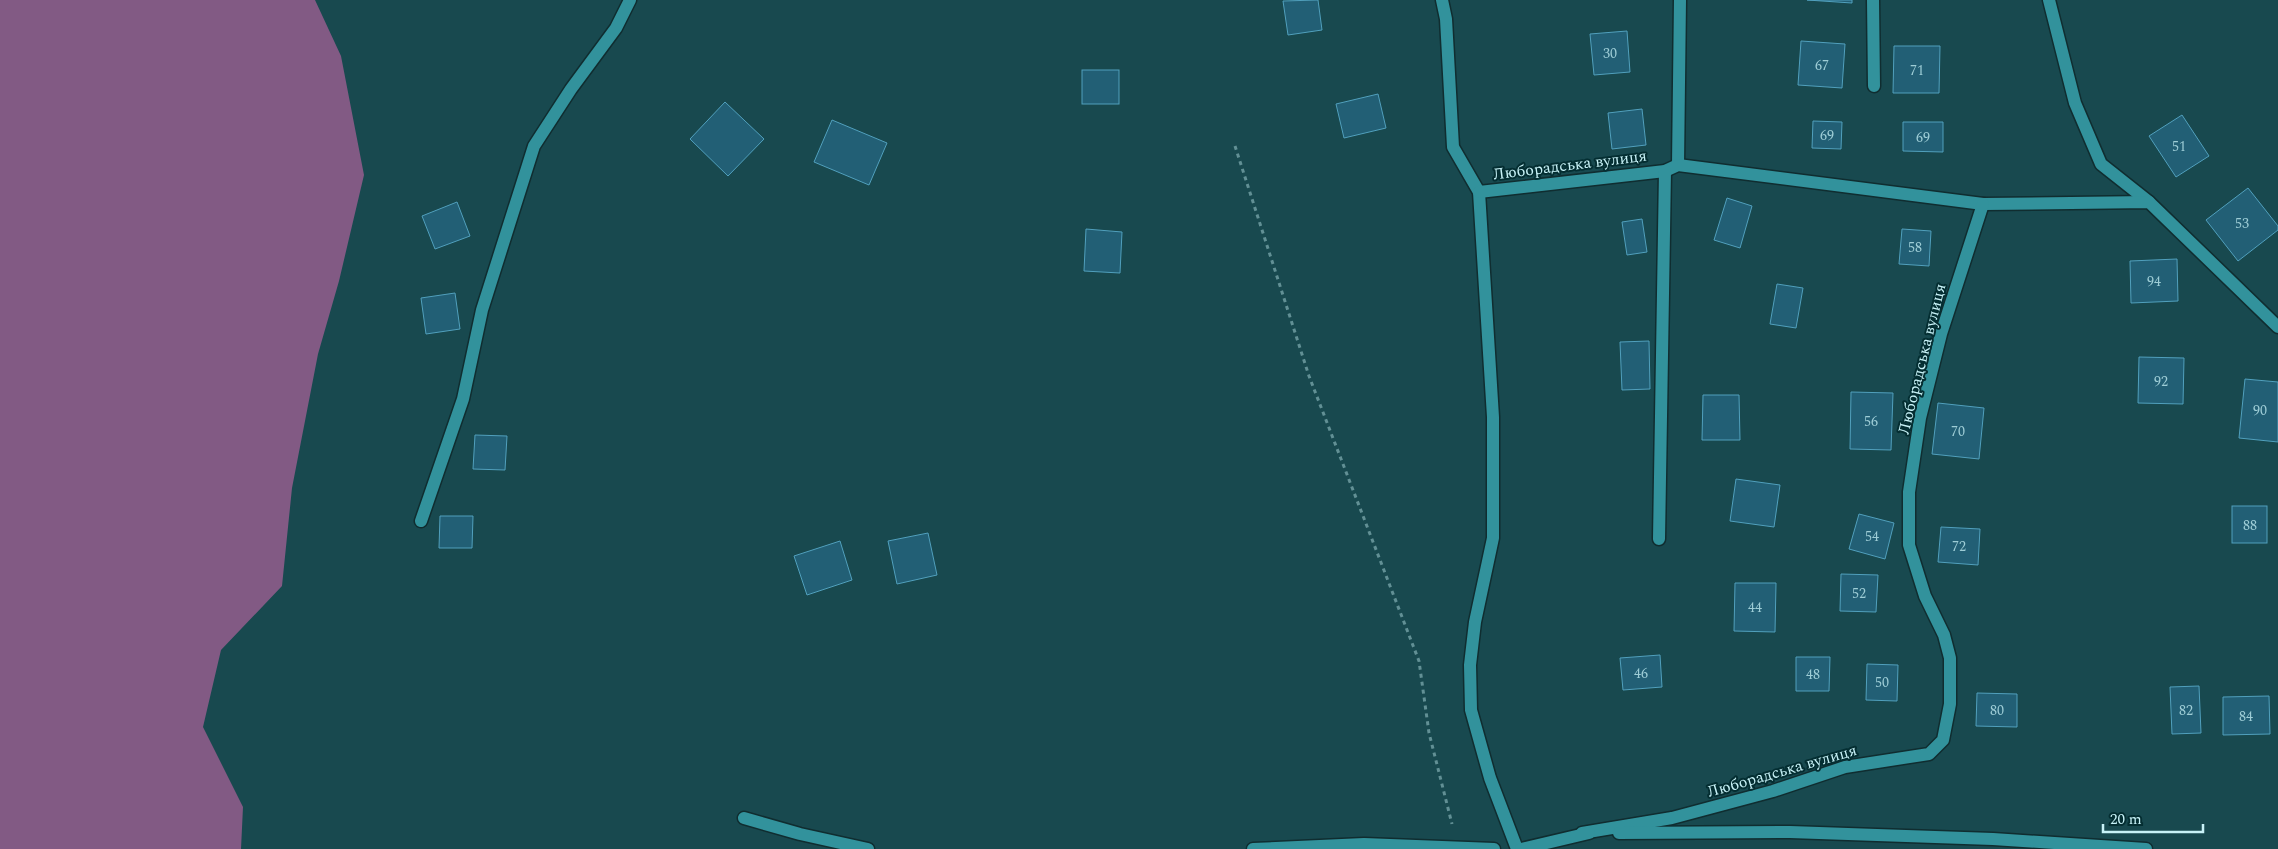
<svg xmlns="http://www.w3.org/2000/svg" width="2278" height="849" viewBox="0 0 2278 849" font-family="Spectral,serif">
<style>
.forest{fill:#825a84}
.building{fill:#225f75;stroke:#51a0bd}
.lines{fill:none;stroke-linecap:round;stroke-linejoin:round}
.minor-casing{stroke:#102d30;stroke-width:15}
.path{stroke:#629095;stroke-width:3;stroke-dasharray:4 4;stroke-linecap:butt}
.minor{stroke:#32929c;stroke-width:12}
.labels{text-anchor:middle;dominant-baseline:central;stroke-width:4;stroke-linejoin:round;paint-order:stroke}
.number-label{font-size:14px;fill:#9ecdd6}
.street-label{font-size:16px;fill:#c8f2f7;stroke:#042e32}
</style>
<rect width="100%" height="100%" fill="#18494f"/>
<!-- forest -->
<polygon class="forest" points="0,0 315,0 341,56 364,175 339,281 318,354 292,488 282,586 221,650 203,727 243,807 241,849 0,849"/>
<!-- building -->
<g class="building">
<polygon points="1318,0 1322,30 1288,35 1283,1"/>
<polygon points="1807,0 1852,0 1852,3"/>
<polygon points="1627,31 1630,72 1594,75 1590,34"/>
<polygon points="1801,41 1845,44 1842,88 1798,85"/>
<polygon points="1894,46 1940,46 1939,93 1893,93"/>
<rect x="1082" y="70" width="37" height="34"/>
<polygon points="1378,94 1386,128 1344,138 1336,104"/>
<polygon points="725,102 764,139 728,176 690,139"/>
<polygon points="1642,109 1646,145 1612,149 1608,113"/>
<polygon points="2182,115 2209,156 2176,177 2149,136"/>
<polygon points="832,120 887,143 869,185 814,162"/>
<polygon points="1813,121 1842,122 1841,149 1812,148"/>
<polygon points="1903,122 1943,122 1943,152 1903,151"/>
<polygon points="2248,188 2278,226 2278,230 2238,261 2206,220"/>
<polygon points="1727,198 1752,206 1740,248 1714,240"/>
<polygon points="457,202 470,236 435,249 422,216"/>
<polygon points="1642,219 1647,252 1627,255 1622,222"/>
<polygon points="1086,229 1122,232 1120,273 1084,271"/>
<polygon points="1902,229 1931,231 1929,266 1899,264"/>
<polygon points="2177,259 2178,301 2131,303 2130,261"/>
<polygon points="1777,284 1803,288 1796,328 1770,324"/>
<polygon points="455,293 460,329 426,334 421,298"/>
<polygon points="1649,341 1650,389 1622,390 1620,342"/>
<polygon points="2139,357 2184,358 2183,404 2138,403"/>
<polygon points="2245,379 2278,382 2278,442 2239,438"/>
<polygon points="1851,392 1893,393 1891,450 1850,449"/>
<polygon points="1703,395 1739,395 1740,440 1702,440"/>
<polygon points="1938,403 1984,408 1979,459 1932,454"/>
<polygon points="475,435 507,436 505,470 473,469"/>
<polygon points="1736,479 1780,485 1774,527 1730,521"/>
<rect x="2232" y="506" width="35" height="37"/>
<polygon points="1859,514 1894,523 1885,559 1849,549"/>
<polygon points="440,516 473,516 472,548 439,548"/>
<polygon points="1941,527 1980,529 1978,565 1938,562"/>
<polygon points="928,533 937,575 897,584 888,541"/>
<polygon points="840,541 852,580 807,595 794,556"/>
<polygon points="1841,574 1878,575 1876,612 1840,611"/>
<polygon points="1735,583 1776,583 1775,632 1734,631"/>
<polygon points="1660,655 1662,687 1623,690 1620,658"/>
<polygon points="1796,657 1830,657 1829,691 1796,691"/>
<polygon points="1867,664 1898,665 1897,701 1866,700"/>
<polygon points="2199,686 2201,733 2172,734 2170,687"/>
<polygon points="1977,693 2017,694 2017,727 1976,726"/>
<polygon points="2269,696 2270,734 2223,735 2223,697"/>
</g>
<g class="lines">
<defs>
<g id="minor">
<polyline points="1442,0 1446,19 1453,147 1479,192 1493,417 1493,538 1475,622 1470,665 1471,710 1490,778 1517,849"/>
<polyline points="1873,0 1874,86"/>
<polyline points="2049,0 2075,103 2101,164 2149,202"/>
<polyline points="1678,165 1680,0"/>
<polyline points="1479,192 1665,171 1678,165 1983,204 2149,202 2278,327"/>
<polyline points="421,521 463,399 482,310 534,146 571,89 616,28 630,0"/>
<polyline points="1659,539 1665,171"/>
<polyline points="744,818 800,834 868,849"/>
<polyline points="1582,833 1672,818 1773,791 1845,767 1929,754 1943,740 1950,704 1950,658 1944,635 1925,596 1909,545 1909,492 1920,418 1941,334 1983,204"/>
<polyline points="1619,833 1790,832 1993,839 2146,849"/>
<polyline points="1253,849 1364,844 1494,849"/>
<polyline points="1521,849 1589,833"/>
</g>
</defs>
<!-- minor casing -->
<use href="#minor" class="minor-casing"/>
<!-- path -->
<polyline class="path" points="1235,146 1309,376 1419,661 1429,733 1452,824"/>
<!-- minor -->
<use href="#minor" class="minor"/>
</g>
<g class="labels">
<!-- number labels -->
<g class="number-label">
<text x="1610" y="53">30</text>
<text x="1822" y="65">67</text>
<text x="1917" y="70">71</text>
<text x="1827" y="135">69</text>
<text x="1923" y="137">69</text>
<text x="2179" y="146">51</text>
<text x="2242" y="223">53</text>
<text x="1915" y="247">58</text>
<text x="2154" y="281">94</text>
<text x="2161" y="381">92</text>
<text x="2260" y="410">90</text>
<text x="1871" y="421">56</text>
<text x="1958" y="431">70</text>
<text x="2250" y="525">88</text>
<text x="1872" y="536">54</text>
<text x="1959" y="546">72</text>
<text x="1859" y="593">52</text>
<text x="1755" y="607">44</text>
<text x="1641" y="673">46</text>
<text x="1813" y="674">48</text>
<text x="1882" y="682">50</text>
<text x="1997" y="710">80</text>
<text x="2186" y="710">82</text>
<text x="2246" y="716">84</text>
</g>
<!-- street labels -->
<g class="street-label">
<text transform="translate(1570 165) rotate(-7)">Люборадська вулиця</text>
<text transform="translate(1922 359) rotate(-76)">Люборадська вулиця</text>
<text transform="translate(1782 771) rotate(-16)">Люборадська вулиця</text>
</g>
</g>
<!-- scale -->
<path d="M2103 824v8h100v-8" fill="none" stroke="#c8f2f7" stroke-width="2.5"/>
<text x="2110" y="824" font-size="15" fill="#c8f2f7" stroke="#042e32" stroke-width="4" paint-order="stroke">20 m</text>
</svg>
